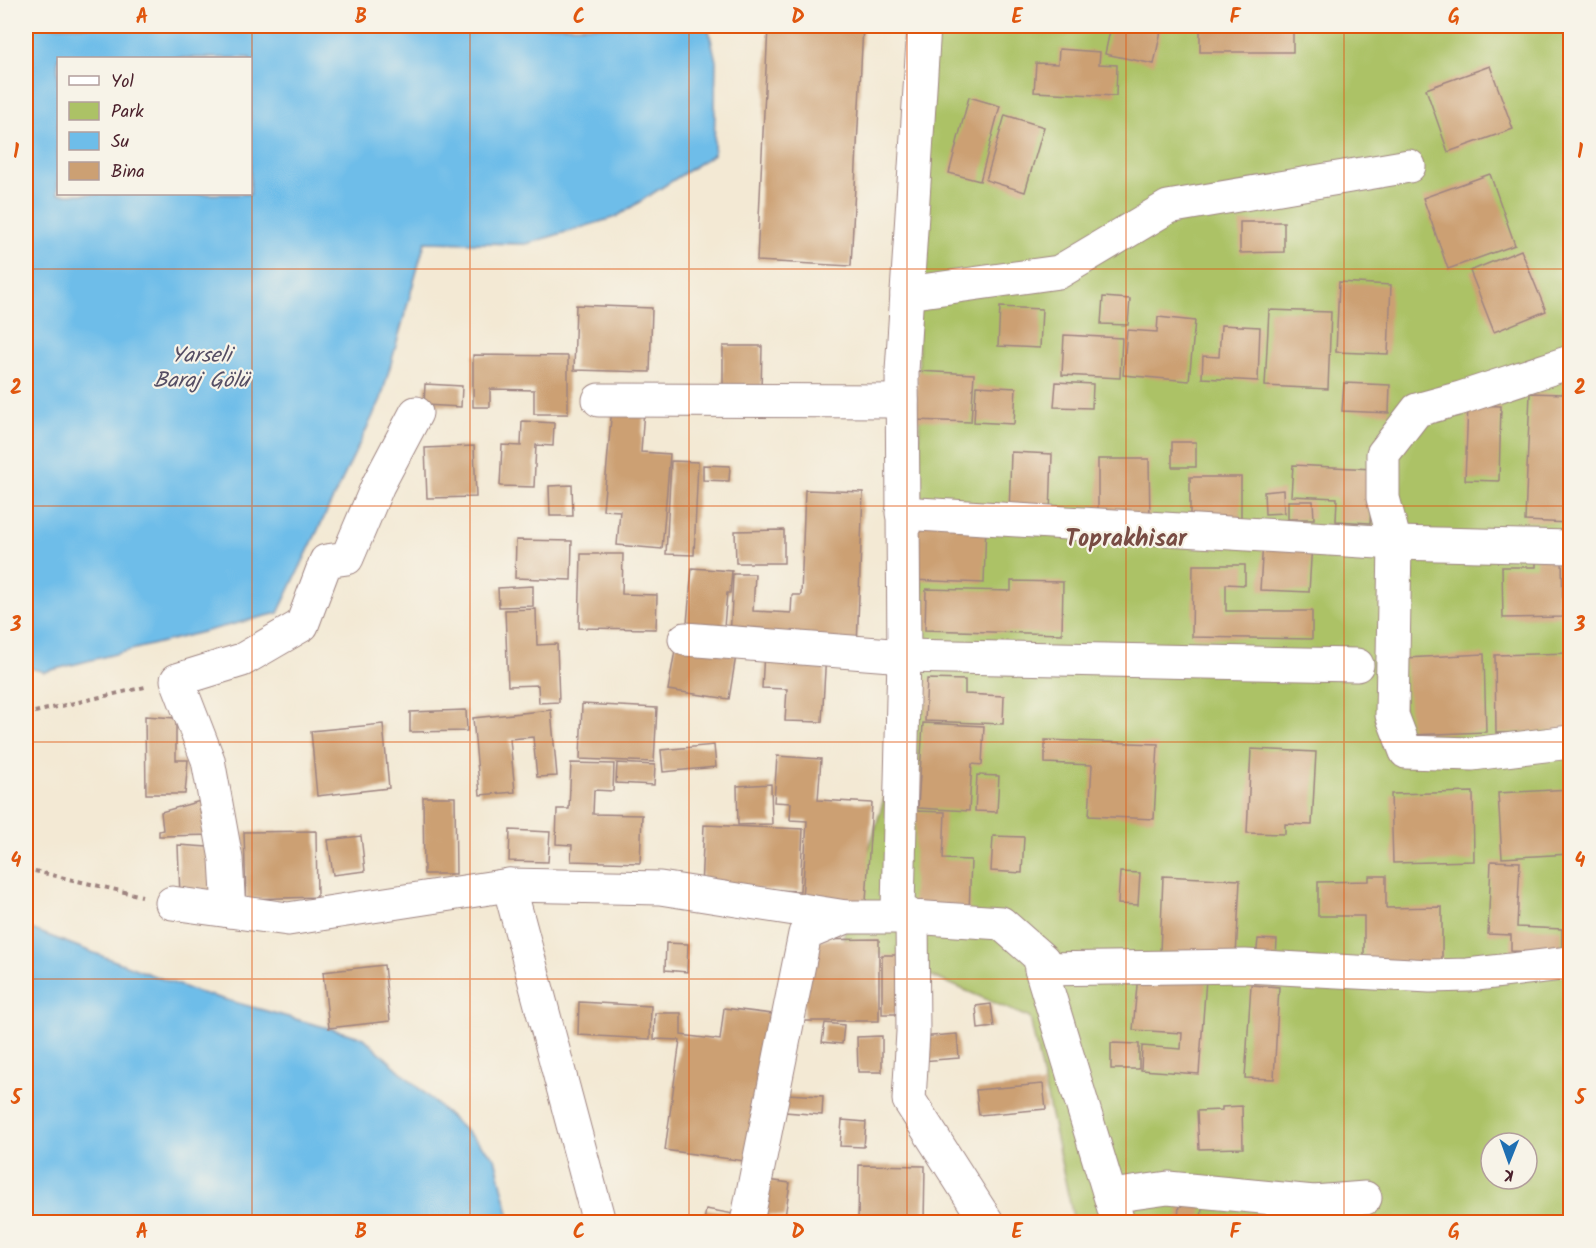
<svg xmlns="http://www.w3.org/2000/svg" width="1596" height="1248" viewBox="0 0 1596 1248" font-family="Kalam,sans-serif">
<style>
.green{fill:#acc266;stroke:#7b7048;stroke-width:1.5;fill-rule:evenodd}
.water{fill:#6ebde9;stroke:#5c6e8a;stroke-width:1.5;fill-rule:evenodd}
.building{fill:#cca073}
.lines{fill:none;stroke-linecap:round;stroke-linejoin:round}
.minor-casing{stroke:#9e8480;stroke-width:35}
.path{stroke:#9e8480;stroke-width:4;stroke-dasharray:4.5 4.5;stroke-linecap:butt}
.minor{stroke:#fff;stroke-width:33}
.grid{fill:none;stroke:#e0560e;stroke-width:1.5;stroke-opacity:0.55}
.labels{text-anchor:middle;dominant-baseline:central;stroke-width:4.5;stroke-linejoin:round;paint-order:stroke}
.water-label{font-size:22px;font-style:italic;fill:#554e64;stroke:#f7f3e8}
.quarter-label{font-size:24px;font-weight:bold;fill:#784c44;stroke:#f7f3e8}
.neatline{fill:none;stroke:#e0560e;stroke-width:2}
.grid-label{font-size:20px;text-anchor:middle;font-weight:bold;fill:#e0560e}
</style>
<rect width="100%" height="100%" fill="#f7f3e8"/>
<filter id="ink" filterUnits="userSpaceOnUse"><feTurbulence type="fractalNoise" baseFrequency=".0167" numOctaves="2"/><feDisplacementMap in="SourceGraphic" scale="12" xChannelSelector="R" yChannelSelector="G"/><feConvolveMatrix kernelMatrix="1 2 1 2 8 2 1 2 1" color-interpolation-filters="sRGB"/></filter>
<filter id="wash" filterUnits="userSpaceOnUse"><feTurbulence type="fractalNoise" baseFrequency=".008" numOctaves="4" result="noise"/><feDisplacementMap in="SourceGraphic" scale="24" xChannelSelector="R" yChannelSelector="G"/><feGaussianBlur stdDeviation="1.35" result="paint"/><feColorMatrix in="noise" values="0 0 0 0 0 0 0 0 0 0 0 0 0 0 0 0 0 1.4 0 .05"/><feComposite in="paint" operator="in"/></filter>
<g filter="url(#wash)">
<rect width="100%" height="100%" fill="#f3e9d4"/>
<!-- green -->
<path class="green" d="M915,26H1570V1222H1074L1030,1018L843,938L922,669ZM1491,1143H1527V1179H1491Z"/>
<!-- water -->
<g class="water">
<path d="M26,26H708L716,61L714,154L616,217L526,244L425,242L381,399L278,613L44,672L26,667ZM58,58H250V194H58Z"/>
<polygon points="26,927 194,991 364,1038 495,1158 511,1222 26,1222"/>
</g>
<g id="blocks">
<!-- building -->
<g class="building">
<polygon points="768,26 863,26 851,266 757,261"/>
<polygon points="1111,26 1162,26 1154,64 1105,54"/>
<rect x="1200" y="26" width="93" height="26"/>
<polygon points="1059,49 1100,52 1099,64 1117,65 1116,96 1034,92 1036,63 1058,64"/>
<polygon points="1490,66 1513,129 1448,152 1426,89"/>
<polygon points="969,97 1000,106 980,181 949,173"/>
<polygon points="1005,115 1044,127 1025,192 986,180"/>
<polygon points="1490,174 1515,245 1448,269 1423,198"/>
<polygon points="1240,222 1284,222 1284,252 1240,253"/>
<polygon points="1521,250 1546,311 1494,332 1470,271"/>
<polygon points="1339,282 1391,285 1388,354 1336,352"/>
<polygon points="1103,297 1130,299 1128,325 1101,324"/>
<polygon points="576,305 652,308 650,372 574,370"/>
<polygon points="1000,307 1042,309 1040,348 998,346"/>
<polygon points="1269,310 1331,312 1328,389 1265,386"/>
<polygon points="1158,317 1195,321 1189,381 1123,375 1127,330 1157,332"/>
<polygon points="1221,325 1260,327 1258,381 1202,378 1203,356 1219,357"/>
<polygon points="1064,335 1122,338 1120,378 1062,375"/>
<polygon points="723,346 762,346 761,392 723,391"/>
<polygon points="473,355 568,356 568,414 534,414 534,390 490,389 490,407 473,407"/>
<polygon points="917,371 974,374 971,422 915,420"/>
<polygon points="1563,374 1570,374 1570,523 1525,521 1530,393 1563,394"/>
<polygon points="1056,382 1093,384 1092,408 1054,407"/>
<polygon points="1344,383 1390,385 1389,413 1342,411"/>
<polygon points="425,384 462,386 461,407 424,405"/>
<polygon points="976,386 1016,388 1014,424 974,422"/>
<polygon points="1468,405 1501,406 1499,481 1465,480"/>
<polygon points="612,407 644,409 641,452 670,454 662,549 617,545 620,511 603,510"/>
<polygon points="522,421 554,423 553,446 536,445 534,487 500,486 502,445 521,446"/>
<rect x="1172" y="442" width="24" height="25"/>
<polygon points="474,446 476,497 427,498 425,448"/>
<polygon points="1011,452 1052,454 1050,516 1009,515"/>
<polygon points="1098,459 1149,459 1150,520 1098,520"/>
<polygon points="671,461 698,462 694,555 666,554"/>
<polygon points="703,465 730,466 729,481 703,480"/>
<polygon points="1293,465 1373,469 1370,523 1336,521 1337,498 1291,496"/>
<polygon points="1190,477 1241,477 1241,519 1190,518"/>
<polygon points="572,485 573,516 550,516 549,486"/>
<polygon points="805,490 863,492 857,647 730,642 733,574 755,574 753,611 791,613 792,595 801,595"/>
<polygon points="1283,490 1284,513 1265,514 1264,492"/>
<polygon points="1288,501 1313,501 1314,519 1288,519"/>
<polygon points="913,521 986,524 984,583 911,580"/>
<polygon points="784,530 784,563 736,563 735,531"/>
<polygon points="516,540 572,541 571,580 515,578"/>
<polygon points="1263,541 1312,543 1309,592 1260,590"/>
<polygon points="581,554 623,554 622,594 657,595 656,629 579,628"/>
<polygon points="1536,554 1562,554 1563,617 1503,618 1502,567 1536,567"/>
<polygon points="1193,565 1245,565 1245,585 1226,584 1226,611 1312,611 1312,639 1192,637"/>
<polygon points="692,568 732,571 730,593 727,593 723,638 686,634"/>
<polygon points="1011,581 1063,582 1062,634 925,630 926,589 1011,591"/>
<polygon points="533,586 533,606 499,607 498,588"/>
<polygon points="536,609 537,645 557,644 559,702 539,703 538,685 508,686 505,610"/>
<polygon points="677,639 737,649 729,699 668,690"/>
<polygon points="764,651 826,653 822,722 785,721 787,689 762,688"/>
<polygon points="1570,653 1570,731 1496,733 1495,655"/>
<polygon points="1484,654 1486,732 1411,735 1405,658"/>
<polygon points="927,679 965,680 965,694 1004,696 1003,724 925,721"/>
<polygon points="582,704 657,708 654,762 580,759"/>
<polygon points="466,710 467,731 410,732 410,712"/>
<polygon points="551,710 557,776 537,777 533,737 510,739 515,792 480,795 473,718"/>
<polygon points="145,716 176,718 176,760 188,760 185,794 146,794"/>
<polygon points="923,723 984,726 982,765 972,764 969,811 918,808"/>
<polygon points="383,724 389,788 317,796 311,731"/>
<polygon points="1045,740 1158,744 1154,819 1089,816 1092,765 1045,763"/>
<polygon points="714,745 716,767 663,772 661,750"/>
<polygon points="1251,749 1316,752 1312,825 1285,824 1285,834 1247,833"/>
<polygon points="777,756 821,759 818,800 872,803 866,902 802,899 807,821 790,820 791,803 774,802"/>
<polygon points="571,763 614,764 613,791 594,790 593,814 642,815 640,863 571,861 572,845 556,844 557,809 569,809"/>
<polygon points="617,763 655,765 654,785 616,783"/>
<polygon points="977,775 999,776 997,812 975,811"/>
<polygon points="771,784 772,824 738,825 737,786"/>
<polygon points="1570,789 1570,854 1502,858 1498,793"/>
<polygon points="1473,792 1474,861 1393,863 1391,794"/>
<polygon points="423,797 455,797 456,874 424,874"/>
<polygon points="211,798 216,835 159,836 159,831 163,830 161,812"/>
<polygon points="916,811 945,812 943,859 971,860 969,913 912,910"/>
<polygon points="704,825 803,829 800,891 701,887"/>
<polygon points="510,830 550,832 548,862 509,861"/>
<polygon points="316,831 317,897 246,899 244,832"/>
<polygon points="361,836 365,871 333,875 328,840"/>
<polygon points="993,836 1024,837 1022,873 991,871"/>
<polygon points="178,845 222,848 223,900 180,895"/>
<polygon points="1491,861 1520,862 1517,927 1562,929 1562,953 1511,951 1511,935 1488,934"/>
<polygon points="1120,872 1140,873 1138,905 1118,904"/>
<polygon points="1163,876 1240,880 1236,957 1160,953"/>
<polygon points="1369,876 1386,876 1386,908 1442,907 1442,964 1364,964 1364,916 1318,916 1318,882 1369,881"/>
<polygon points="879,939 879,1021 804,1021 803,940"/>
<polygon points="1258,939 1277,940 1276,959 1256,958"/>
<polygon points="666,943 688,944 687,972 665,970"/>
<rect x="882" y="955" width="26" height="59"/>
<polygon points="384,965 390,1021 329,1028 323,972"/>
<polygon points="1138,974 1206,979 1199,1074 1141,1070 1142,1046 1181,1049 1182,1033 1133,1030"/>
<polygon points="1251,985 1279,987 1274,1079 1245,1078"/>
<polygon points="579,1002 651,1006 650,1039 578,1035"/>
<polygon points="991,1004 994,1027 978,1029 976,1006"/>
<polygon points="724,1008 772,1014 752,1162 665,1150 680,1040 654,1039 655,1013 681,1013 681,1035 720,1040"/>
<polygon points="825,1023 844,1025 842,1044 822,1042"/>
<polygon points="957,1034 959,1058 921,1061 919,1037"/>
<polygon points="882,1036 882,1072 858,1072 857,1037"/>
<polygon points="1111,1043 1139,1044 1139,1069 1111,1069"/>
<polygon points="1043,1084 1046,1109 979,1115 976,1090"/>
<polygon points="786,1094 823,1096 822,1115 785,1112"/>
<polygon points="1242,1106 1243,1148 1199,1149 1197,1111 1222,1110 1222,1107"/>
<polygon points="842,1120 866,1122 864,1147 840,1146"/>
<polygon points="859,1165 925,1166 924,1222 858,1222"/>
<polygon points="767,1180 790,1183 785,1217 762,1214"/>
<polygon points="1179,1203 1202,1205 1201,1222 1178,1222"/>
<polygon points="706,1209 734,1214 733,1222 704,1222"/>
</g>
</g>
</g>
<g filter="url(#ink)">
<use href="#blocks" fill-opacity="0" stroke="#9e8480" stroke-width="1.5"/>
<g class="lines">
<defs>
<g id="minor">
<polyline points="924,26 902,371 904,656 898,908 912,917 1001,923 1043,960 1041,969 1118,1222"/>
<polyline points="907,293 1059,272 1168,207 1409,166"/>
<polyline points="1570,362 1461,398 1417,410 1383,454 1383,498 1395,543 1392,715 1406,752 1472,754 1570,742"/>
<polyline points="599,400 902,401"/>
<polyline points="902,513 1395,543 1570,547"/>
<polyline points="685,639 904,656 1357,665"/>
<polyline points="509,885 599,1222"/>
<polyline points="172,903 288,919 509,885 660,888 846,917"/>
<polyline points="229,911 226,859 208,760 177,680 242,660 302,625 326,561 347,558 378,485 416,413"/>
<polyline points="1041,969 1245,966 1430,976 1468,975 1570,963"/>
<polyline points="1111,1196 1168,1188 1314,1202 1365,1198"/>
<polyline points="747,1222 805,934 846,917 912,917 913,1032 909,1100 987,1222"/>
</g>
</defs>
<!-- minor casing -->
<use href="#minor" class="minor-casing"/>
<!-- path -->
<g class="path">
<polyline points="26,714 145,687"/>
<polyline points="26,869 142,896"/>
</g>
<!-- minor -->
<use href="#minor" class="minor"/>
</g>
</g>
<!-- grid -->
<path class="grid" d="M252,26V1222M470,26V1222M689,26V1222M907,26V1222M1126,26V1222M1344,26V1222M26,269H1570M26,506H1570M26,742H1570M26,979H1570"/>
<g class="labels">
<!-- water labels -->
<g class="water-label">
<text x="201" y="356">Yarseli<tspan x="201" dy="25">Baraj Gölü</tspan></text>
</g>
<!-- quarter labels -->
<g class="quarter-label">
<text x="1126" y="539">Toprakhisar</text>
</g>
</g>
<!-- margin -->
<rect width="1596" height="1248" fill="none" stroke="#f7f3e8" stroke-width="66"/>
<!-- legend -->
<rect x="57" y="57" width="195" height="138" fill="#f7f3e8" stroke="#b29e9c" stroke-width="1.5"/>
<rect x="69" y="76" width="30" height="9" fill="#ffffff" stroke="#b29e9c" stroke-width="1.5"/>
<text x="111" y="87" font-size="18" fill="#4a1f2b">Yol</text>
<rect x="69" y="102" width="30" height="18" fill="#acc266" stroke="#b29e9c" stroke-width="1.5"/>
<text x="111" y="117" font-size="18" fill="#4a1f2b">Park</text>
<rect x="69" y="132" width="30" height="18" fill="#6ebde9" stroke="#b29e9c" stroke-width="1.5"/>
<text x="111" y="147" font-size="18" fill="#4a1f2b">Su</text>
<rect x="69" y="162" width="30" height="18" fill="#cca073" stroke="#b29e9c" stroke-width="1.5"/>
<text x="111" y="177" font-size="18" fill="#4a1f2b">Bina</text>
<!-- north arrow -->
<g transform="translate(1509 1161) rotate(181)"><circle r="28" fill="#f7f3e8" stroke="#b29e9c" stroke-width="1.5"/>
<path d="M0-4.5L10 22L0 15L-10 22Z" fill="#1f6fb2"/>
<text y="-9" font-size="16" font-weight="bold" text-anchor="middle" fill="#4a1f2b">K</text>
</g>
<rect x="33" y="33" width="1530" height="1182" class="neatline"/>
<g class="grid-label">
<text x="142" y="23">A</text>
<text x="361" y="23">B</text>
<text x="579" y="23">C</text>
<text x="798" y="23">D</text>
<text x="1017" y="23">E</text>
<text x="1235" y="23">F</text>
<text x="1454" y="23">G</text>
<text x="16" y="158">1</text>
<text x="1580" y="158">1</text>
<text x="16" y="394">2</text>
<text x="1580" y="394">2</text>
<text x="16" y="631">3</text>
<text x="1580" y="631">3</text>
<text x="16" y="867">4</text>
<text x="1580" y="867">4</text>
<text x="16" y="1104">5</text>
<text x="1580" y="1104">5</text>
<text x="142" y="1238">A</text>
<text x="361" y="1238">B</text>
<text x="579" y="1238">C</text>
<text x="798" y="1238">D</text>
<text x="1017" y="1238">E</text>
<text x="1235" y="1238">F</text>
<text x="1454" y="1238">G</text>
</g>
</svg>
